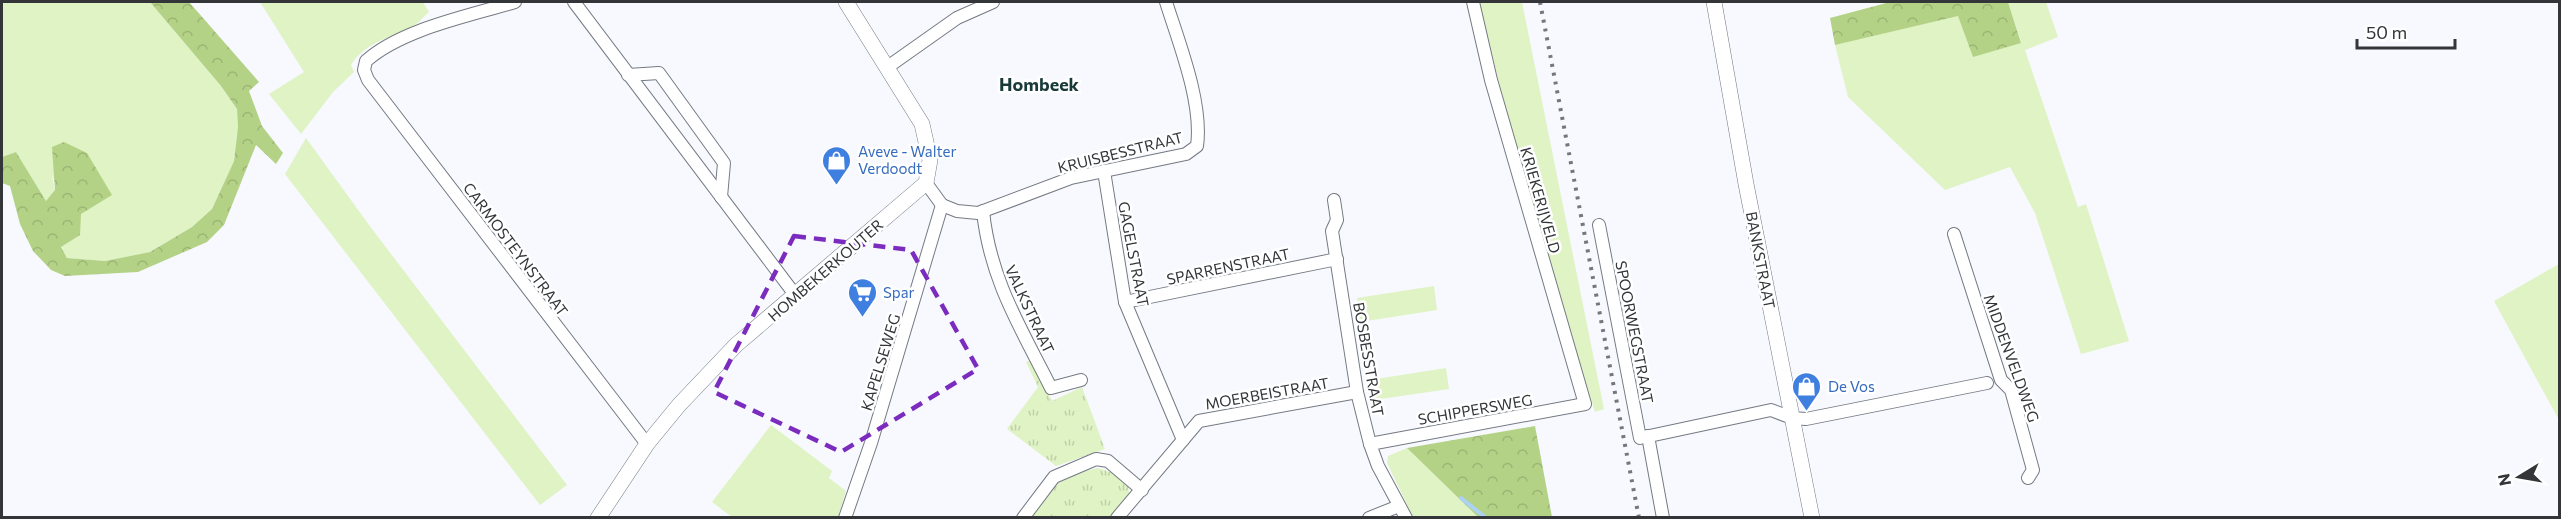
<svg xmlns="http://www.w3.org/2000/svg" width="2561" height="519" viewBox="0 0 2561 519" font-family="Commissioner,sans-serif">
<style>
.grass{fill:#dff3c4}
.forest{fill:url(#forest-crowns)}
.park{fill:url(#park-tufts)}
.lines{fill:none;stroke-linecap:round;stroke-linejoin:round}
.stream{stroke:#abd1f4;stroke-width:4}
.minor-casing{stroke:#747a83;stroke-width:14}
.tertiary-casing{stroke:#747a83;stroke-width:16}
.minor{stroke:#fff;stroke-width:12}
.tertiary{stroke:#fff;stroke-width:15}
.rail{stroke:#75777c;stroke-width:4;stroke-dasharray:3 6;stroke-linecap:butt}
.marked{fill:none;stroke:#7b2cbf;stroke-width:4.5;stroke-dasharray:12 8;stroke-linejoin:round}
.labels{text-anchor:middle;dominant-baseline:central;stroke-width:5;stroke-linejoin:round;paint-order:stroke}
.shop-label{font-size:15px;fill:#366cbe;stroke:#fff;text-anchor:start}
.street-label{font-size:15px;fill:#333539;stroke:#fff}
.quarter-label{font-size:18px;font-weight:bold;fill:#183a38;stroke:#fff}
</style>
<defs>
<pattern id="forest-crowns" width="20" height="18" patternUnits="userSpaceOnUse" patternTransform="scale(1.5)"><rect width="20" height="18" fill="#b4d286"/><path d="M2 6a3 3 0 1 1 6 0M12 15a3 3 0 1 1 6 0" fill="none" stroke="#9bb574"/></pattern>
<pattern id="park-tufts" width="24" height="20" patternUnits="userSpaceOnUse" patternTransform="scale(1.5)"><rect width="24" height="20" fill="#dff3c4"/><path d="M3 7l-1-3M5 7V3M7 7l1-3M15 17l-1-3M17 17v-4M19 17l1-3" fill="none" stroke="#c0d1a9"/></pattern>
</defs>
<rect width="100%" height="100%" fill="#f7f9fe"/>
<!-- grass -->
<g class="grass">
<polygon points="2,2 150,2 221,86 237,109 238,127 234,161 212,209 192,227 150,252 105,261 67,258 61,246 80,235 52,175 55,191 46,201 16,152 2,157"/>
<path d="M260,2H423L429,12C425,15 422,19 419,22C396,38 367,39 351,65L354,72L333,92L301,134L269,94L304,72Z"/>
<polygon points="1479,2 1522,2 1604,409 1595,412 1522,174"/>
<polygon points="2008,2 2046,2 2058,37 2025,50 2078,207 2086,204 2129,341 2081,354 2035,213 2010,167 1945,190 1848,97 1835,45 1959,15 1973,56 2021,42"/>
<polygon points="306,138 369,225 567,485 540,505 285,174"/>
<polygon points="2559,264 2559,420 2494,301"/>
<polygon points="1434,286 1437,310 1360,322 1357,298"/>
<polygon points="1446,368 1449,389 1374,400 1370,380"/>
<polygon points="771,425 832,471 829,478 846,491 838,517 732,517 712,502"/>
<polygon points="1407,448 1478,517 1413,517 1387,463 1388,456"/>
</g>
<!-- forest -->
<g class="forest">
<polygon points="150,2 189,2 259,82 249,91 262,126 283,153 276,164 256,145 224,225 207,242 138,272 65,276 51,270 33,251 20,224 10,186 2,183 2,157 16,152 46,201 55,190 52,147 64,142 87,153 112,195 81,214 80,235 61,247 67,258 105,261 150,252 192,227 212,209 234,161 238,127 237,109 221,86"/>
<polygon points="1890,2 2008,2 2021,43 1973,57 1958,16 1835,45 1830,18"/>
<polygon points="1535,426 1552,517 1478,517 1407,448"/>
</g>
<!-- park -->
<g class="park">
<polygon points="1031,360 1052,401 1082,387 1105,449 1056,466 1007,429 1038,387 1026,362"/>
<path d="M1098,468L1116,474L1128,485L1129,494L1110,517L1027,518C1053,484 1054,476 1098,468Z"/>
</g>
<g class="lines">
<!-- stream -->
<polyline class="stream" points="1461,498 1486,518"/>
<defs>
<g id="minor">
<path d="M515,2C469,16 402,29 366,61L364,70L368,80L647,444"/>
<polyline points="574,2 796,296"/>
<polyline points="889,66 957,18 993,2"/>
<polyline points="628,75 659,73 724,163 721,197"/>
<polyline points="1104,171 1125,302 1183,440"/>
<polyline points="926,183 942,205"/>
<polyline points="1334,200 1337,220 1332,231 1357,392 1370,444 1378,466 1406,518"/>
<path d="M942,205L957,211L978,213L1071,178L1186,154L1197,146C1203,103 1179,43 1166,2"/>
<path d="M983,211C990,280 1021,328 1051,388L1081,380"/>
<polyline points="1599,225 1640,438 1771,410 1792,418 1806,419 1987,383"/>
<polyline points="1954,234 2001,380 2011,390 2033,470 2028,478"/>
<polyline points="1125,302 1337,259"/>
<polyline points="1648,436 1663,518"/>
<polyline points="1370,444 1585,404 1491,80 1473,2"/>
<polyline points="845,518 871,443 942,205"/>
<polyline points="1023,518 1054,477 1096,459 1108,461 1142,490"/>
<polyline points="1117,518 1199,421 1357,392"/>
<polyline points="1369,518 1399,506"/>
</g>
<g id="tertiary">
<polyline points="1714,2 1746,184 1812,518"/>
<polyline points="598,518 647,444 679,405 736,345 926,183 930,160 922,124 846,2"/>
</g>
</defs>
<!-- minor casing -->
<use href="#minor" class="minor-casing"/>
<!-- tertiary casing -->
<use href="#tertiary" class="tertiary-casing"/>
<!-- minor -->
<use href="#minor" class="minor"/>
<!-- tertiary -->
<use href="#tertiary" class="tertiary"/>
<!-- rail -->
<polyline class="rail" points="1540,2 1639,518"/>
</g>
<!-- marked area -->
<path class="marked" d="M794,236L911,250L978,369L841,452L714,392Z"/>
<!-- icons -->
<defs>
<symbol id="shop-pin" viewBox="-11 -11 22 30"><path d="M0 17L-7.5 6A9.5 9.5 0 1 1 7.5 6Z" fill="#3f7fe0" stroke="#fff"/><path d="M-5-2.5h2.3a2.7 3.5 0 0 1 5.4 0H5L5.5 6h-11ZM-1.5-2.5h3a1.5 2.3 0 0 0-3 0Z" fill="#fff"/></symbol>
<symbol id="supermarket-pin" viewBox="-11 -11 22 30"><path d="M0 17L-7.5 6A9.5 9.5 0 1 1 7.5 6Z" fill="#3f7fe0" stroke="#fff"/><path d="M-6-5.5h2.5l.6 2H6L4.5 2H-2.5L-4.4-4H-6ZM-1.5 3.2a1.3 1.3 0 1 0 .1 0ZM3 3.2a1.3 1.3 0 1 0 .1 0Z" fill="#fff"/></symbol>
</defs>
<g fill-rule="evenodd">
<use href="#shop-pin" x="820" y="144" width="33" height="45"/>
<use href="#supermarket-pin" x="846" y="276" width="33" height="45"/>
<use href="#shop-pin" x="1790" y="370" width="33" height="45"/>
</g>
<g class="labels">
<!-- shop labels -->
<g class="shop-label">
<text x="858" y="151">Aveve - Walter<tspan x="858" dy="17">Verdoodt</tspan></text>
<text x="883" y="292">Spar</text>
<text x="1828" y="386">De Vos</text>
</g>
<!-- street labels -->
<g class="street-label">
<text transform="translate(1120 152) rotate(-14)">KRUISBESSTRAAT</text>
<text transform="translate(1541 200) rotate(74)">KRIEKERIJVELD</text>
<text transform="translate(516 249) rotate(53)">CARMOSTEYNSTRAAT</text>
<text transform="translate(1134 254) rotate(79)">GAGELSTRAAT</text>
<text transform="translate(1761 260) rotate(79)">BANKSTRAAT</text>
<text transform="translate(1228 266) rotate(-12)">SPARRENSTRAAT</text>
<text transform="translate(825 270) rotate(-41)">HOMBEKERKOUTER</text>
<text transform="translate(1030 309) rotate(65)">VALKSTRAAT</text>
<text transform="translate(1635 332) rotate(79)">SPOORWEGSTRAAT</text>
<text transform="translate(2012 358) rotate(70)">MIDDENVELDWEG</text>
<text transform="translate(1369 359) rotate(80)">BOSBESSTRAAT</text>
<text transform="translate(880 362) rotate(-73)">KAPELSEWEG</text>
<text transform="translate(1267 393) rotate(-10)">MOERBEISTRAAT</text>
<text transform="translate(1475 409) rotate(-10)">SCHIPPERSWEG</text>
</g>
<!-- quarter labels -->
<g class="quarter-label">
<text x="1039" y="84">Hombeek</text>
</g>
</g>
<!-- border -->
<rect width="2561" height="519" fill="none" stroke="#333539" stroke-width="6"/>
<!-- north arrow -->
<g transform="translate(2519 477) rotate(259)" stroke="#ffffff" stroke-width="4.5" paint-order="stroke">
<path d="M0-4.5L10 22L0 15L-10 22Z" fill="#333539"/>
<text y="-9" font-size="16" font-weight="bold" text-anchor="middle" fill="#333539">N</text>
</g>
<!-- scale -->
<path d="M2357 39v9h98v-9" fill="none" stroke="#333539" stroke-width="3"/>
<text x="2366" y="39" font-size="18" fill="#333539" stroke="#ffffff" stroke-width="4.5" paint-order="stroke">50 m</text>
</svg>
